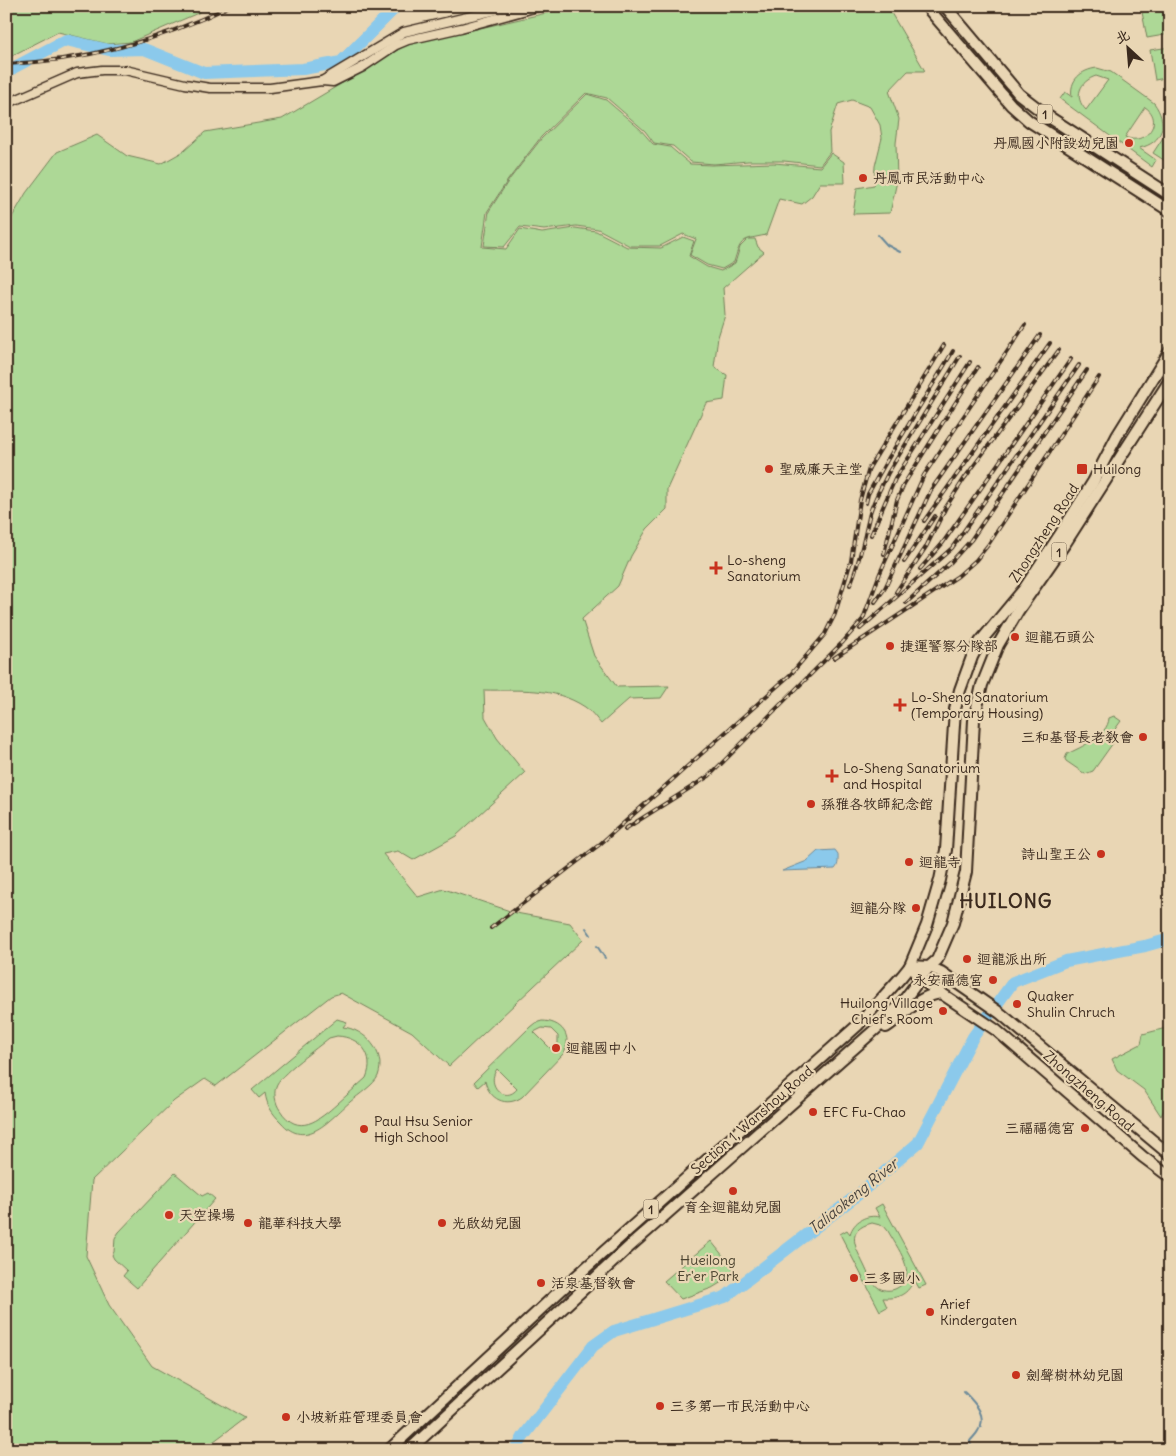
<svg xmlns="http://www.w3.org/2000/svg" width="1176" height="1456" viewBox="0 0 1176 1456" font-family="Delius,'LXGW WenKai TC',sans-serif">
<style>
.green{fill:#add896;stroke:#74815a;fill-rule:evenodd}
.water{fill:#8bc9eb;stroke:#6b8999}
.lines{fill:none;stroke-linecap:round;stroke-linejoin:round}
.stream{stroke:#6b8999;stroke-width:2}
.river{stroke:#8bc9eb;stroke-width:12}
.minor-casing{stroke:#3b2a1e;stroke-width:11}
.major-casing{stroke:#3b2a1e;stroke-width:14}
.minor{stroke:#e9d6b4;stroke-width:8}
.major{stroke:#e9d6b4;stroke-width:10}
.rail-casing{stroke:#3b2a1e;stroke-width:4}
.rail{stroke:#e9d6b4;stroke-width:2;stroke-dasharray:5.5;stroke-linecap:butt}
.poi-dot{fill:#c8321e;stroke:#e9d6b4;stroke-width:2}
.labels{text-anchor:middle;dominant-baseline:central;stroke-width:4.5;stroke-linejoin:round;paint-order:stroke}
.shield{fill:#e9d6b4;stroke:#6f5e4b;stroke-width:1}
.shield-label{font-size:12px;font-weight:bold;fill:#3b2a1e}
.poi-label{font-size:14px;fill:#3b2a1e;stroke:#e9d6b4;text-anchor:start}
.street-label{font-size:14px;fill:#3b2a1e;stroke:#e9d6b4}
.park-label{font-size:14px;fill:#4c4430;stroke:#e9d6b4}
.water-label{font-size:15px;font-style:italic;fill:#47423d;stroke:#e9d6b4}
.district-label{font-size:19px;font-weight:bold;letter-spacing:1px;fill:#3b2a1e;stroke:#e9d6b4}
</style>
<rect width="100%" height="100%" fill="#e9d6b4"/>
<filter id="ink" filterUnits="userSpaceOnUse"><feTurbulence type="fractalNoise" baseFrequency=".02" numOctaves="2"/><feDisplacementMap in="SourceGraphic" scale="10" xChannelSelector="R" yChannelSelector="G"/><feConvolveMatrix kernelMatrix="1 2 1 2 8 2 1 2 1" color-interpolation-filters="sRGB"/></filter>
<g filter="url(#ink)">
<!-- green -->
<g class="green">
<polygon points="6,6 207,6 198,13 131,42 108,44 58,32 15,54 6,60"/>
<path d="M577,6H887L925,71H908L889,91L899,119L896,143L897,181L890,213L853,214L857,188L874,185L875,166L882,138L880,125L870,107L852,100L838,104L829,132L830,152L820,165L784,161H748L714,164L691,162L673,146L654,143L645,131L607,98L586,93L541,137L508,180L487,212L482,247L506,249L520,229L542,233L575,228L596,231L627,247L661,248L683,237L694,241L689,256L707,267L721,271L735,263L740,247L748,239H755L758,247L764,252L723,288L725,315L718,337L714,367L727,375L724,400L706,403L667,489V509L647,529L631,556L618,586L582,619L594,656L617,687L669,686L661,698L629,699L601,724C596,718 591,711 585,707C553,686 520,691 484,690L485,717L497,738L525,773L456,836L413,860L398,851L383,854L418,897L444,889L516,913L570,923L583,940L449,1066L412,1032L341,993L331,996L216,1086L205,1079L174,1101L92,1180L86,1256L109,1305L152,1366L245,1418L202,1450H53L6,1440V218L11,219L26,193L57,152L97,135L127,156L161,164L184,151L205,132L282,119L406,45Z"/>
<polygon points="1170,7 1170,34 1147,38 1142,12"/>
<polygon points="1170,47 1170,77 1155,80 1150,50"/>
<path d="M1097,68L1111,72L1154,103C1168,122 1164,143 1139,148L1156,160L1152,167L1060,99L1065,92L1072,97C1069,80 1081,70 1097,68ZM1096,76L1108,80L1086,110C1073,97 1080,81 1096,76ZM1145,107C1165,120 1146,147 1125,137Z"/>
<path d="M587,94L606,100L640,129L653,144L670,147L690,164L711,165L774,163L820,167L831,153L844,162L845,183H820L812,196L802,204L779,199L766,235C742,240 741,238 734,262L722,269L707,265L690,255L696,239L683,234L660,246H630L598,229L576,226L544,230L520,227L504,247L484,246L489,211L509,180L541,139Z"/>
<polygon points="1168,130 1170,131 1170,164 1153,153"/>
<path d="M1114,716L1121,721L1110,736L1113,743L1093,771L1085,774L1066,761L1065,759L1067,754C1081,747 1108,736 1109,718Z"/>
<path d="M337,1019L347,1022L343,1027C364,1029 387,1052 378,1076C375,1084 358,1095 350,1102C330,1119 306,1151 281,1122C272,1113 267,1106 265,1093L259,1098L252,1090ZM337,1036C360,1037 376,1055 366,1078C356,1087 347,1095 337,1104C319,1120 298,1138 280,1110C275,1103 273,1092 277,1084C284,1071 316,1049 329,1038Z"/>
<path d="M542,1021C561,1021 574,1036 563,1054L522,1097C506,1108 489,1099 485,1081L478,1087L474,1082L530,1027L535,1023ZM542,1028L551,1029L558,1036V1047L554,1052L534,1032ZM497,1069L517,1089C505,1104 485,1085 497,1069Z"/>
<polygon points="1170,1027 1170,1098 1161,1116 1144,1090 1117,1070 1112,1059 1141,1044 1143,1034"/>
<polygon points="175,1173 202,1196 208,1193 215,1199 137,1288 123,1276 127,1271 114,1259 112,1255 114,1252 115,1238 119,1232"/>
<path d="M882,1204L926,1285L919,1288L914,1279C909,1294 898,1299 883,1298L887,1307L880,1311L840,1234L847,1230L850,1234C854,1221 866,1214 880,1217L875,1208ZM872,1223L884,1226L888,1231C896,1246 920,1276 897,1288C892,1291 884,1291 879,1288C871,1283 868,1273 864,1265C856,1248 844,1230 872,1223Z"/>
<polygon points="711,1241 737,1273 712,1288 681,1299 664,1281"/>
</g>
<!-- water -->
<path class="water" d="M835,850L838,854C838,858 839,865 835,869L782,871L807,861L818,851Z"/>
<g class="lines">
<!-- stream -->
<g class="stream">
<polyline points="878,235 887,245 900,252"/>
<polyline points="586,928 591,935"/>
<polyline points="597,946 605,958"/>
<path d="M964,1392C974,1402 989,1416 978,1431C976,1435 973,1437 970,1441L972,1450"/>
</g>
<!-- river -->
<g class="river">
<polyline points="6,73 13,68 66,40 109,50 144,49 204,73 303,69 341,62 397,6"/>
<polyline points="516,1450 523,1437 593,1346 614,1331 725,1297 860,1193 918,1143 973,1037 1013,982 1066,961 1145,946 1170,939"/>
</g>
<defs>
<g id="minor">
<polyline points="322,81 404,32 513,6"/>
<polyline points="6,104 77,73 102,70 125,70 185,84 210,88 270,88 322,81 333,82 363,67 396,45 408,40 461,28 541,6"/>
</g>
<g id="major">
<polyline points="926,6 1011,105 1029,121 1170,211"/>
<polyline points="945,6 1019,94 1049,117 1170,195"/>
<polyline points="910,966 920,979 996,1030 1143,1157 1170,1177"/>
<polyline points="910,966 929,967 941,972 1000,1013 1170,1155"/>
<path d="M886,1027C905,1015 917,996 941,993"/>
<polyline points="389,1450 561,1290 858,1025 902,976 910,966 927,925 940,880 946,850 955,709 960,690 972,657 980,642 1024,589 1061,533 1093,482 1117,436 1170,351"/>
<polyline points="409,1450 629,1247 886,1020 904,1000 929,967 937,960 953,923 966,872 974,720 982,685 998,645 1018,611 1066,542 1170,380"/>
</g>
</defs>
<!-- minor casing -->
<use href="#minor" class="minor-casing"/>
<!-- major casing -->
<use href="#major" class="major-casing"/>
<!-- minor -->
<use href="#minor" class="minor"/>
<!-- major -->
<use href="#major" class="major"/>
<defs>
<g id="rail">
<path d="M6,64C86,61 159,41 230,6"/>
<polyline points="866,503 868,494 886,462 953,351"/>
<polyline points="924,521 1050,343"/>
<polyline points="871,535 895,479 970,362"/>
<polyline points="884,554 897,500 904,484 978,367"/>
<polyline points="904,562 935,516"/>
<polyline points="920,569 942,544 1071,359"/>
<path d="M850,585C860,562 864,537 870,513C874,499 882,486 888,473L960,356"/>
<polyline points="896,592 926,547 946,507 964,479 1059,350"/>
<polyline points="875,602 885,588 931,490 1040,335"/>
<polyline points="906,603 951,562 971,540 1087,370"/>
<polyline points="860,629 952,548 1079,365"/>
<polyline points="834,658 958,576 976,560 988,545 1099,377"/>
<polyline points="625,829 709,776 843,642 863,619 880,573 924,475 1025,325"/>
<polyline points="491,928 599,845 791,674 825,634 835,614 851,561 860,500 869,468 944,345"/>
</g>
</defs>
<!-- rail casing -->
<use href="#rail" class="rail-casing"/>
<!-- rail -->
<use href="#rail" class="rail"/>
</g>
</g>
<!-- markers -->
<g class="poi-dot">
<circle cx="1129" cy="143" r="5"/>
<circle cx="863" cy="178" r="5"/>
<circle cx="769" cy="469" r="5"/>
<rect x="1076" y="463" width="12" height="12" rx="2.5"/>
<path d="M713.5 560.5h5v5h5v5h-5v5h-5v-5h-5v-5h5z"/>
<circle cx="1015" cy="637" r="5"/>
<circle cx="890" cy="646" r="5"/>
<path d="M897.5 697.5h5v5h5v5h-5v5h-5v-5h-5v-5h5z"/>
<circle cx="1143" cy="737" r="5"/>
<path d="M829.5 768.5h5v5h5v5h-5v5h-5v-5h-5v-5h5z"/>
<circle cx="811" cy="804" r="5"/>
<circle cx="1101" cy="854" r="5"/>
<circle cx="909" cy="862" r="5"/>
<circle cx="916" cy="908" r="5"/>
<circle cx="967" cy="959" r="5"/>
<circle cx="993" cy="980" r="5"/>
<circle cx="1017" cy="1004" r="5"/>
<circle cx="943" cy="1011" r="5"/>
<circle cx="556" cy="1048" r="5"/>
<circle cx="813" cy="1112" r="5"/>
<circle cx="1085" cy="1128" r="5"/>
<circle cx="364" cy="1129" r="5"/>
<circle cx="733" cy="1191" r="5"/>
<circle cx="169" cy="1215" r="5"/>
<circle cx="248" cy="1223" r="5"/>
<circle cx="442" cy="1223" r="5"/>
<circle cx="854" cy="1278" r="5"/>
<circle cx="541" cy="1283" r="5"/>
<circle cx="930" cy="1312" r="5"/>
<circle cx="1016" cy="1375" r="5"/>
<circle cx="660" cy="1406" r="5"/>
<circle cx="286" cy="1417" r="5"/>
</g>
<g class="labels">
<!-- shield labels -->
<g class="shield">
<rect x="1037.5" y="104.5" width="15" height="19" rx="4"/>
<rect x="1051.5" y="542.5" width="15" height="19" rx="4"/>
<rect x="643.5" y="1199.5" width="15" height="19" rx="4"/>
</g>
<g class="shield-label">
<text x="1045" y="114">1</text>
<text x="1059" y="552">1</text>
<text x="651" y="1209">1</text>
</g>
<!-- poi labels -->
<g class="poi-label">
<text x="1119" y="143" text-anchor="end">丹鳳國小附設幼兒園</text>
<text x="873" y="178">丹鳳市民活動中心</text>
<text x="779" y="469">聖威廉天主堂</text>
<text x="1093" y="469">Huilong</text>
<text x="727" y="560">Lo-sheng<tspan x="727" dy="16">Sanatorium</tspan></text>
<text x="1025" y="637">迴龍石頭公</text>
<text x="900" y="646">捷運警察分隊部</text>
<text x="911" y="697">Lo-Sheng Sanatorium<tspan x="911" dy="16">(Temporary Housing)</tspan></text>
<text x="1133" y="737" text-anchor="end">三和基督長老教會</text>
<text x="843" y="768">Lo-Sheng Sanatorium<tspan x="843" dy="16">and Hospital</tspan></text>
<text x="821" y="804">孫雅各牧師紀念館</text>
<text x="1091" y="854" text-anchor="end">詩山聖王公</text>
<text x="919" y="862">迴龍寺</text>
<text x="906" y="908" text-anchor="end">迴龍分隊</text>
<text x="977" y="959">迴龍派出所</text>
<text x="983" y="980" text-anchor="end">永安福德宮</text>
<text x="1027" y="996">Quaker<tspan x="1027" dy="16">Shulin Chruch</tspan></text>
<text x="933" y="1003" text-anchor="end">Huilong Village<tspan x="933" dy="16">Chief's Room</tspan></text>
<text x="566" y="1048">迴龍國中小</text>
<text x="823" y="1112">EFC Fu-Chao</text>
<text x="374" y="1121">Paul Hsu Senior<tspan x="374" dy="16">High School</tspan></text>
<text x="1075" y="1128" text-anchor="end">三福福德宮</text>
<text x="733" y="1207" text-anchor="middle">育全迴龍幼兒園</text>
<text x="179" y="1215">天空操場</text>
<text x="258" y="1223">龍華科技大學</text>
<text x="452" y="1223">光啟幼兒園</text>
<text x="864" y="1278">三多國小</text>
<text x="551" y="1283">活泉基督教會</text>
<text x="940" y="1304">Arief<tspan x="940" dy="16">Kindergaten</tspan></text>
<text x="1026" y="1375">劍聲樹林幼兒園</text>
<text x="670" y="1406">三多第一市民活動中心</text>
<text x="296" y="1417">小坡新莊管理委員會</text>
</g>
<!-- street labels -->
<g class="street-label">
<text transform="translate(1044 533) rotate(-57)">Zhongzheng Road</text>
<text transform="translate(1089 1091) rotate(41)">Zhongzheng Road</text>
<text transform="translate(752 1120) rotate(-41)">Section 1, Wanshou Road</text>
</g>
<!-- park labels -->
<g class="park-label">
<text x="708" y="1260">Hueilong<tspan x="708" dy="16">Er'er Park</tspan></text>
</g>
<!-- water labels -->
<g class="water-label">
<text transform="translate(853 1196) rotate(-39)">Taliaokeng River</text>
</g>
<!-- district labels -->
<g class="district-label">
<text x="1006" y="901">HUILONG</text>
</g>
</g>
<!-- margin -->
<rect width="1176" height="1456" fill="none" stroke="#e9d6b4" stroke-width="25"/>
<rect x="12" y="12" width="1151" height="1431" fill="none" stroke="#3b2a1e" stroke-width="2" filter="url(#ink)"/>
<!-- north arrow -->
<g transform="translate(1128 48) rotate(334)" stroke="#e9d6b4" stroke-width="4" paint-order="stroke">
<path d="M0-4L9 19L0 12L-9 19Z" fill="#3b2a1e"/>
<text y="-8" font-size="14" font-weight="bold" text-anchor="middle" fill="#3b2a1e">北</text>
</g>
</svg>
